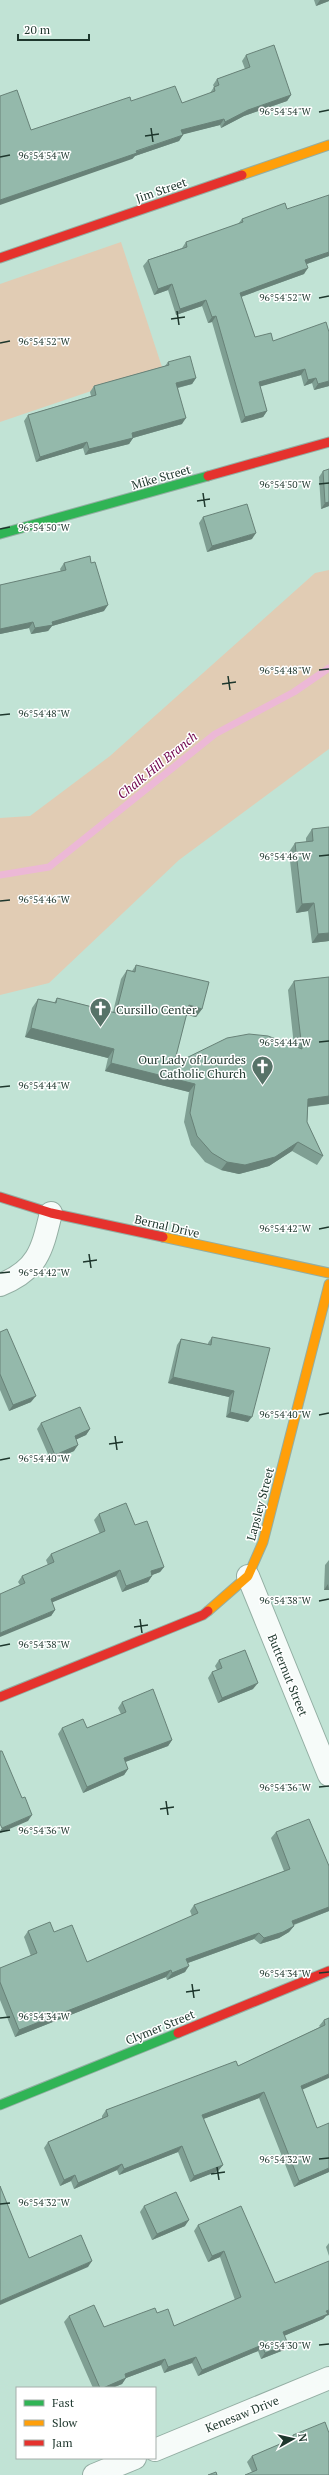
<svg xmlns="http://www.w3.org/2000/svg" width="329" height="2475" viewBox="0 0 329 2475" font-family="'PT Serif',serif">
<style>
.green{fill:#e1ccb4}
.lines{fill:none;stroke-linecap:round;stroke-linejoin:round}
.stream{stroke:#ecb8d6;stroke-width:7}
.street-casing{stroke:#93aea3;stroke-width:24}
.fast-casing{stroke:#93aea3;stroke-width:11}
.slow-casing{stroke:#93aea3;stroke-width:11}
.jam-casing{stroke:#93aea3;stroke-width:11}
.street{stroke:#f6fbf9;stroke-width:22}
.fast{stroke:#30b455;stroke-width:9}
.slow{stroke:#ff9f0a;stroke-width:9}
.jam{stroke:#e5322d;stroke-width:9}
.wall{fill:#7f9f93}
.shaded-wall{fill:#688278}
.building{fill:#94b9ab;stroke:#688278}
.ticks{fill:none;stroke:#1e372d;stroke-width:1.5}
.labels{text-anchor:middle;dominant-baseline:central;stroke-width:3;stroke-linejoin:round;paint-order:stroke}
.street-label{font-size:12px;fill:#1e372d;stroke:#fff}
.poi-label{font-size:12px;fill:#1e372d;stroke:#fff;text-anchor:start}
.water-label{font-size:13px;font-style:italic;fill:#70064d;stroke:#fff}
.ticks-label{font-size:10px;text-anchor:middle;fill:#1e372d;stroke:#fff;stroke-width:3;stroke-linejoin:round;paint-order:stroke}
</style>
<rect width="100%" height="100%" fill="#c1e3d5"/>
<!-- green -->
<g class="green">
<polygon points="121,242 162,367 0,422 0,284"/>
<polygon points="329,570 329,749 179,860 49,983 0,995 0,818 30,816 110,756 315,573"/>
</g>
<g class="lines">
<!-- stream -->
<polyline class="stream" points="0,875 49,867 215,734 294,692 329,668"/>
<defs>
<g id="street">
<path d="M0,1285C38,1270 42,1250 51,1213"/>
<polyline points="248,1576 329,1775"/>
<polyline points="155,2450 329,2378"/>
<polyline points="94,2475 135,2458"/>
</g>
<g id="fast">
<polyline points="0,534 208,476"/>
<polyline points="0,2105 178,2033"/>
</g>
<g id="slow">
<polyline points="242,175 329,145"/>
<polyline points="163,1237 329,1273"/>
<polyline points="208,1611 248,1576 263,1542 329,1284"/>
</g>
<g id="jam">
<polyline points="0,258 242,175"/>
<polyline points="208,476 329,442"/>
<polyline points="0,1197 51,1213 163,1237"/>
<polyline points="0,1697 203,1615 208,1611"/>
<polyline points="178,2033 329,1971"/>
</g>
</defs>
<!-- street casing -->
<use href="#street" class="street-casing"/>
<!-- fast casing -->
<use href="#fast" class="fast-casing"/>
<!-- slow casing -->
<use href="#slow" class="slow-casing"/>
<!-- jam casing -->
<use href="#jam" class="jam-casing"/>
<!-- street -->
<use href="#street" class="street"/>
<!-- fast -->
<use href="#fast" class="fast"/>
<!-- slow -->
<use href="#slow" class="slow"/>
<!-- jam -->
<use href="#jam" class="jam"/>
</g>
<!-- wall -->
<g class="wall">
<polygon points="314,0 329,0 329,1 316,6"/>
<polygon points="246,55 291,95 287,101 244,116 221,128 220,125 183,134 179,141 135,156 132,159 31,130 131,101 182,103 210,93 214,87 213,85 217,79 245,69 242,61"/>
<polygon points="287,209 329,256 307,264 304,274 241,297 255,337 273,341 329,386 314,390 312,383 304,386 301,375 260,386 267,411 263,417 241,423 212,322 208,323 202,306 176,315 168,290 154,295 143,266 148,260 182,248 186,242 238,224 242,219"/>
<polygon points="168,362 196,378 192,384 178,388 182,424 133,438 129,444 85,455 83,448 36,462 24,421 28,415 91,396 90,392 94,386 165,366"/>
<polygon points="323,471 329,506 321,509 319,477"/>
<polygon points="203,517 252,539 207,552 199,523"/>
<polygon points="64,563 104,611 52,626 48,631 31,634 29,628 0,634 0,585 61,572 60,569"/>
<polygon points="312,829 329,941 312,943 308,911 296,913 289,852 295,843 306,842 306,838"/>
<polygon points="136,965 202,1009 196,1017 186,1015 174,1064 294,1046 288,990 294,981 329,977 329,1104 308,1107 307,1122 323,1156 317,1165 292,1151 269,1166 239,1174 221,1170 205,1162 191,1145 184,1122 189,1092 105,1071 108,1058 25,1037 32,1008 38,999 54,1003 57,998 113,1012 121,979 127,970 132,971"/>
<polygon points="0,1332 31,1402 9,1411 0,1390"/>
<polygon points="212,1337 248,1422 226,1417 229,1397 168,1383 177,1345 181,1339 208,1345 208,1343"/>
<polygon points="41,1423 90,1429 86,1435 76,1439 74,1451 51,1461 37,1429"/>
<polygon points="99,1514 135,1525 164,1567 160,1572 152,1575 148,1582 122,1592 116,1576 52,1602 55,1610 51,1616 20,1585 18,1582 22,1576 48,1565 46,1560 51,1554 100,1534 94,1520"/>
<polygon points="329,1560 329,1590 324,1590 325,1565"/>
<polygon points="219,1660 253,1689 218,1703 208,1678 212,1672 217,1670 215,1666"/>
<polygon points="122,1702 172,1740 168,1746 125,1762 128,1769 124,1775 83,1793 58,1734 62,1728 87,1728 121,1714 118,1708"/>
<polygon points="276,1832 329,1866 329,1911 294,1925 294,1926 289,1932 279,1938 260,1944 254,1939 188,1963 185,1972 167,1980 166,1977 15,2037 0,2000 0,1968 31,1956 24,1937 28,1931 54,1932 87,1962 192,1916 190,1911 194,1905 284,1871 271,1838"/>
<polygon points="329,2018 302,2090 329,2172 294,2187 259,2098 203,2119 223,2165 218,2171 190,2182 178,2152 119,2175 117,2170 74,2189 71,2181 60,2186 44,2148 48,2142 102,2118 102,2116 106,2110 238,2066 320,2027 319,2026 324,2020"/>
<polygon points="144,2206 185,2226 152,2240 140,2212"/>
<polygon points="198,2225 275,2283 326,2316 323,2319 284,2336 284,2350 261,2359 258,2351 198,2376 192,2363 164,2373 161,2365 126,2378 122,2384 112,2388 93,2388 64,2322 69,2316 104,2327 157,2313 174,2326 235,2300 220,2257 208,2262 194,2231"/>
<polygon points="329,2243 329,2256 326,2247"/>
<polygon points="293,2435 329,2475 252,2472 247,2462 252,2456 288,2441"/>
</g>
<!-- shaded-wall -->
<g class="shaded-wall">
<polygon points="320,0 329,0 329,1 316,6"/>
<polygon points="291,95 287,101 244,116 221,128 225,122 248,110"/>
<polygon points="224,119 220,125 177,136 181,130"/>
<polygon points="183,135 179,141 135,156 132,159 0,205 0,200"/>
<polygon points="329,252 329,256 301,266 305,260"/>
<polygon points="308,268 304,274 235,299 240,293"/>
<polygon points="172,284 168,290 154,295 158,289"/>
<polygon points="206,300 202,306 176,315 180,309"/>
<polygon points="216,316 212,322 208,323 212,317"/>
<polygon points="305,369 301,375 255,388 259,382"/>
<polygon points="196,378 192,384 172,389 176,383"/>
<polygon points="316,378 312,383 304,386 308,380"/>
<polygon points="329,381 329,386 314,390 318,384"/>
<polygon points="267,411 263,417 241,423 245,417"/>
<polygon points="186,418 182,424 129,439 133,438 129,444 85,455 89,449 132,433"/>
<polygon points="87,442 83,448 36,462 40,457"/>
<polygon points="329,502 329,506 321,509 325,503"/>
<polygon points="256,533 252,539 207,552 212,546"/>
<polygon points="108,605 104,611 52,626 48,631 31,634 35,628 52,622"/>
<polygon points="33,622 29,628 0,634 0,629"/>
<polygon points="314,903 308,911 296,913 302,904"/>
<polygon points="329,933 329,941 312,943 318,934"/>
<polygon points="189,1005 202,1009 196,1017 183,1014"/>
<polygon points="31,1028 114,1049 108,1058 25,1037"/>
<polygon points="111,1063 195,1084 189,1092 105,1071"/>
<polygon points="329,1096 329,1104 302,1107 308,1099"/>
<polygon points="298,1142 292,1151 269,1166 239,1174 221,1170 227,1162"/>
<polygon points="173,1377 234,1391 229,1397 168,1383"/>
<polygon points="36,1396 31,1402 9,1411 13,1405"/>
<polygon points="230,1412 252,1417 248,1422 226,1417"/>
<polygon points="90,1429 86,1435 71,1442 75,1436"/>
<polygon points="78,1445 74,1451 51,1461 55,1455"/>
<polygon points="164,1567 160,1572 147,1577 151,1571"/>
<polygon points="120,1570 116,1576 46,1605 51,1599"/>
<polygon points="152,1576 148,1582 122,1592 126,1586"/>
<polygon points="328,1584 329,1590 324,1590"/>
<polygon points="55,1610 51,1616 0,1637 0,1633"/>
<polygon points="258,1683 253,1689 218,1703 222,1698"/>
<polygon points="172,1740 168,1746 120,1764 124,1758"/>
<polygon points="128,1769 124,1775 83,1793 87,1787"/>
<polygon points="32,1815 28,1821 0,1833 0,1831 2,1828"/>
<polygon points="329,1907 329,1911 287,1927 292,1921"/>
<polygon points="294,1926 289,1932 279,1938 260,1944 264,1938"/>
<polygon points="259,1933 254,1939 182,1965 186,1959"/>
<polygon points="189,1966 185,1972 167,1980 172,1973"/>
<polygon points="171,1970 166,1977 15,2037 19,2030"/>
<polygon points="329,2074 329,2078 297,2092 301,2086"/>
<polygon points="264,2092 259,2098 198,2121 202,2115"/>
<polygon points="182,2146 178,2152 119,2175 124,2169"/>
<polygon points="122,2164 117,2170 74,2189 78,2183"/>
<polygon points="223,2165 218,2171 190,2182 194,2176"/>
<polygon points="329,2168 329,2172 294,2187 299,2181"/>
<polygon points="75,2175 71,2181 60,2186 64,2180"/>
<polygon points="189,2220 185,2226 152,2240 157,2234"/>
<polygon points="224,2251 220,2257 208,2262 212,2256"/>
<polygon points="92,2261 88,2267 0,2305 0,2301"/>
<polygon points="329,2310 329,2315 326,2316 323,2319 279,2338 283,2332"/>
<polygon points="288,2344 284,2350 261,2359 265,2353"/>
<polygon points="262,2345 258,2351 198,2376 202,2370"/>
<polygon points="196,2357 192,2363 164,2373 168,2367"/>
<polygon points="165,2359 161,2365 126,2378 122,2384 112,2388 103,2388 125,2374"/>
</g>
<!-- building -->
<g class="building">
<polygon points="274,45 291,95 248,110 225,122 224,119 181,130 183,135 136,151 137,153 0,200 0,96 17,90 31,130 130,97 131,101 175,86 182,103 215,91 214,87 219,85 217,79 250,67 246,55"/>
<polygon points="329,195 329,252 305,260 308,268 240,293 255,337 271,333 273,341 326,322 329,332 329,381 318,384 316,378 308,380 305,369 259,382 267,411 245,417 216,316 212,317 206,300 180,309 172,284 158,289 148,260 187,247 186,242 243,222 242,219 285,203 287,209"/>
<polygon points="190,356 196,378 176,383 186,418 132,433 133,438 89,449 87,442 40,457 28,415 96,395 94,386 169,365 168,362"/>
<polygon points="329,469 329,502 325,503 323,471"/>
<polygon points="247,504 256,533 212,546 203,517"/>
<polygon points="90,556 91,563 95,562 108,605 52,622 53,625 35,628 33,622 0,629 0,585 66,570 64,563"/>
<polygon points="329,827 329,933 318,934 314,903 302,904 295,843 313,841 312,829"/>
<polygon points="136,965 209,982 202,1009 189,1005 174,1064 227,1038 249,1034 268,1036 302,1049 294,981 329,977 329,1096 308,1099 307,1122 323,1156 298,1142 275,1157 245,1165 227,1162 212,1153 197,1136 190,1113 195,1084 111,1063 114,1049 31,1028 38,999 56,1003 57,998 116,1013 127,970 135,972"/>
<polygon points="7,1329 36,1396 13,1405 0,1374 0,1332"/>
<polygon points="212,1337 270,1348 252,1417 230,1412 234,1391 173,1377 181,1339 211,1345"/>
<polygon points="80,1407 90,1429 75,1436 78,1445 55,1455 41,1423"/>
<polygon points="126,1503 135,1525 147,1521 164,1567 151,1571 152,1576 126,1586 120,1570 51,1599 55,1610 0,1633 0,1594 25,1583 22,1576 54,1562 51,1554 105,1531 99,1514"/>
<polygon points="245,1650 258,1683 222,1698 212,1672 222,1668 219,1660"/>
<polygon points="153,1689 172,1740 124,1758 128,1769 87,1787 62,1728 83,1719 87,1728 126,1712 122,1702"/>
<polygon points="0,1751 2,1751 22,1798 25,1797 32,1815 2,1828 0,1824"/>
<polygon points="309,1819 329,1866 329,1907 292,1921 294,1926 283,1932 264,1938 259,1933 186,1959 189,1966 172,1973 171,1970 19,2030 0,1982 0,1968 37,1953 28,1931 50,1922 54,1932 72,1925 87,1962 198,1913 194,1905 290,1869 276,1832"/>
<polygon points="329,2018 329,2074 301,2086 317,2128 329,2123 329,2168 299,2181 264,2092 202,2115 223,2165 194,2176 182,2146 124,2169 122,2164 78,2183 75,2175 64,2180 48,2142 108,2116 106,2110 236,2061 238,2066 325,2025 324,2020"/>
<polygon points="0,2186 29,2258 81,2235 92,2261 0,2301"/>
<polygon points="176,2192 189,2220 157,2234 144,2206"/>
<polygon points="241,2206 275,2283 329,2261 329,2310 326,2311 328,2314 283,2332 288,2344 265,2353 262,2345 202,2370 196,2357 168,2367 165,2359 125,2374 126,2378 103,2388 100,2388 69,2316 94,2305 104,2327 155,2308 157,2313 168,2309 174,2326 241,2297 224,2251 212,2256 198,2225"/>
<polygon points="325,2422 329,2433 329,2475 245,2475 257,2470 252,2456 294,2438 293,2435"/>
<polygon points="216,2472 217,2475 208,2475"/>
</g>
<!-- ticks -->
<path class="ticks" d="M319,112L329,110M151,128L153,142M145,136L159,134M0,157L10,155M319,298L329,296M177,311L179,325M171,319L185,317M0,343L10,341M319,484L329,483M203,493L205,507M197,501L210,499M0,529L10,527M319,670L329,669M228,676L230,690M222,684L236,682M0,715L10,714M319,856L329,855M0,901L10,900M319,1042L329,1041M0,1087L10,1086M319,1229L329,1227M89,1254L91,1268M83,1262L97,1260M0,1273L10,1272M319,1415L329,1413M115,1436L117,1450M109,1444L123,1442M0,1460L10,1458M319,1601L329,1599M140,1619L142,1633M134,1627L148,1625M0,1646L10,1644M319,1787L329,1786M166,1801L168,1815M160,1809L174,1807M0,1832L10,1830M319,1973L329,1972M192,1984L194,1998M186,1992L200,1990M0,2018L10,2017M319,2159L329,2158M217,2167L219,2180M211,2174L225,2172M0,2204L10,2203M319,2345L329,2344"/>
<!-- icons -->
<defs>
<symbol id="church-pin" viewBox="-11 -11 22 30"><path d="M0 17L-7.5 6A9.5 9.5 0 1 1 7.5 6Z" fill="#577368" stroke="#fff"/><path d="M-1.2-6h2.4v3.5h3.3v2.4h-3.3V6h-2.4V-.1h-3.3v-2.4h3.3Z" fill="#fff"/></symbol>
</defs>
<g fill-rule="evenodd">
<use href="#church-pin" x="88" y="996" width="25" height="34"/>
<use href="#church-pin" x="250" y="1054" width="25" height="34"/>
</g>
<g class="labels">
<!-- street labels -->
<g class="street-label">
<text transform="translate(161 190) rotate(-19)">Jim Street</text>
<text transform="translate(161 477) rotate(-16)">Mike Street</text>
<text transform="translate(167 1226) rotate(13)">Bernal Drive</text>
<text transform="translate(260 1504) rotate(-75)">Lapsley Street</text>
<text transform="translate(288 1675) rotate(68)">Butternut Street</text>
<text transform="translate(160 2027) rotate(-22)">Clymer Street</text>
<text transform="translate(242 2414) rotate(-22)">Kenesaw Drive</text>
</g>
<!-- poi labels -->
<g class="poi-label">
<text x="116" y="1009">Cursillo Center</text>
<text x="246" y="1059" text-anchor="end">Our Lady of Lourdes<tspan x="246" dy="14">Catholic Church</tspan></text>
</g>
<!-- water labels -->
<g class="water-label">
<text transform="translate(157 765) rotate(-39)">Chalk Hill Branch</text>
</g>
</g>
<g class="ticks-label">
<text x="285" y="115">96°54'54"W</text>
<text x="44" y="159">96°54'54"W</text>
<text x="285" y="301">96°54'52"W</text>
<text x="44" y="345">96°54'52"W</text>
<text x="285" y="488">96°54'50"W</text>
<text x="44" y="531">96°54'50"W</text>
<text x="285" y="674">96°54'48"W</text>
<text x="44" y="717">96°54'48"W</text>
<text x="285" y="860">96°54'46"W</text>
<text x="44" y="903">96°54'46"W</text>
<text x="285" y="1046">96°54'44"W</text>
<text x="44" y="1089">96°54'44"W</text>
<text x="285" y="1232">96°54'42"W</text>
<text x="44" y="1276">96°54'42"W</text>
<text x="285" y="1418">96°54'40"W</text>
<text x="44" y="1462">96°54'40"W</text>
<text x="285" y="1604">96°54'38"W</text>
<text x="44" y="1648">96°54'38"W</text>
<text x="285" y="1791">96°54'36"W</text>
<text x="44" y="1834">96°54'36"W</text>
<text x="285" y="1977">96°54'34"W</text>
<text x="44" y="2020">96°54'34"W</text>
<text x="285" y="2163">96°54'32"W</text>
<text x="44" y="2206">96°54'32"W</text>
<text x="285" y="2349">96°54'30"W</text>
</g>
<!-- legend -->
<rect x="16" y="2387" width="140" height="72" fill="#ffffff" stroke="#a5afab"/>
<rect x="24" y="2400" width="20" height="6" fill="#30b455" stroke="#a5afab"/>
<text x="52" y="2407" font-size="12" fill="#1e372d">Fast</text>
<rect x="24" y="2420" width="20" height="6" fill="#ff9f0a" stroke="#a5afab"/>
<text x="52" y="2427" font-size="12" fill="#1e372d">Slow</text>
<rect x="24" y="2440" width="20" height="6" fill="#e5322d" stroke="#a5afab"/>
<text x="52" y="2447" font-size="12" fill="#1e372d">Jam</text>
<!-- north arrow -->
<g transform="translate(293 2439) rotate(82)" stroke="#ffffff" stroke-width="3" paint-order="stroke">
<path d="M0-3L7 15L0 10L-7 15Z" fill="#1e372d"/>
<text y="-6" font-size="11" font-weight="bold" text-anchor="middle" fill="#1e372d">N</text>
</g>
<!-- scale -->
<path d="M18 34v6h71v-6" fill="none" stroke="#1e372d" stroke-width="2"/>
<text x="24" y="34" font-size="12" fill="#1e372d" stroke="#ffffff" stroke-width="3" paint-order="stroke">20 m</text>
</svg>
